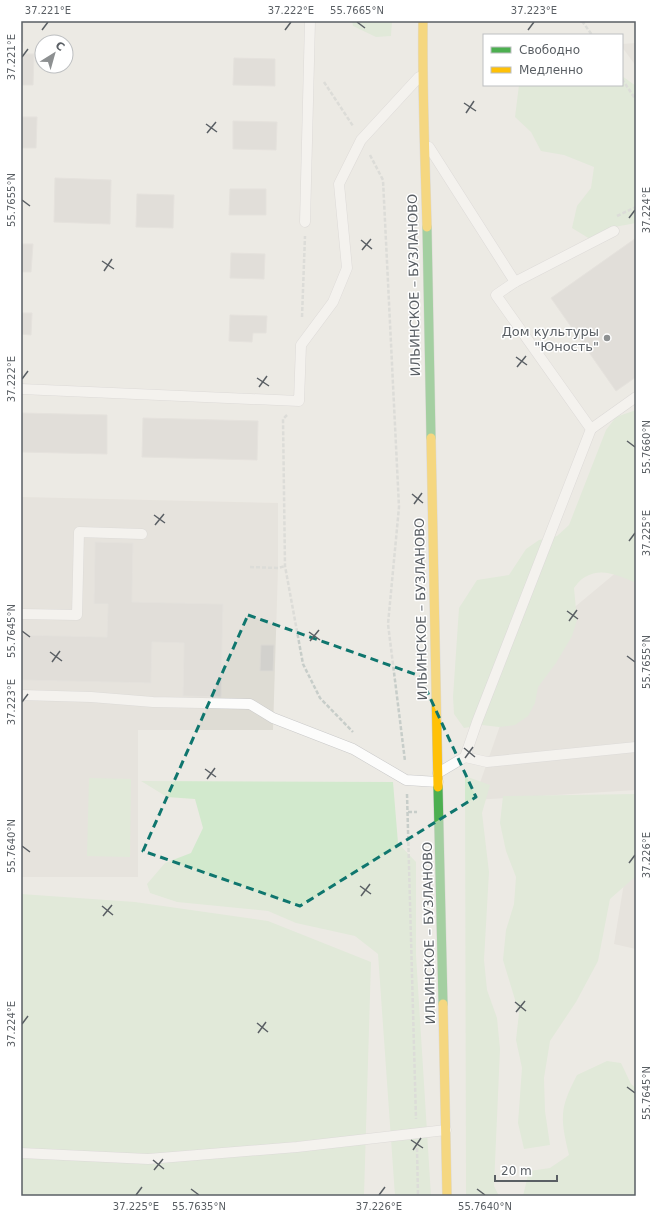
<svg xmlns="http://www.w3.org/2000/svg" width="657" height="1217" viewBox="0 0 657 1217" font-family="'DejaVu Sans',sans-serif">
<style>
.industrial{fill:#dddbd5}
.education{fill:#dedcd4}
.green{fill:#d2e9cd}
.building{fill:#d2d1cd;stroke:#dbd9d4}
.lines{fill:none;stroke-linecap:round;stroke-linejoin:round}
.lane-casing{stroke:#c9c9c9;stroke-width:11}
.fast-casing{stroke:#c7c8c6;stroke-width:10}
.slow-casing{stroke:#c7c8c6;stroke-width:10}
.path{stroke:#c7cdc9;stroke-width:2.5;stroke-dasharray:4 2;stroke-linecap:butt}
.lane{stroke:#fcfcfb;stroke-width:10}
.fast{stroke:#4caf50;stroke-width:9}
.slow{stroke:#ffc107;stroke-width:9}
.marked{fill:none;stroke:#0f766e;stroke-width:3;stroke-dasharray:8 5;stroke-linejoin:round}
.ticks{fill:none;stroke:#5a5f64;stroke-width:1.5}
.poi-dot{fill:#8d9091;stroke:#fff;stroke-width:1.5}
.labels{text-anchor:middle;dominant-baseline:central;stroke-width:3;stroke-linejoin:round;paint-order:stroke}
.street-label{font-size:13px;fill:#5a5f64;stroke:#fff}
.poi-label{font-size:13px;fill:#5a5f64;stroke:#fff;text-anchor:end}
.neatline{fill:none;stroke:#5a5f64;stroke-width:1.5}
.ticks-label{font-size:10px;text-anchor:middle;fill:#5a5f64}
</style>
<rect width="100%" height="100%" fill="#eceae4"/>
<!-- industrial -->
<g class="industrial">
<polygon points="636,43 636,66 622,47 622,44"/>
<polygon points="636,556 636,790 474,800 509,700 558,621"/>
<polygon points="626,871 636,873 636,949 614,944"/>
</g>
<!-- education -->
<polygon class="education" points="21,497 278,503 278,568 273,730 138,730 138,877 21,877"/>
<!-- green -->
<g class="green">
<polygon points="352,21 392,21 391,36 376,37 353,26"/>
<polygon points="622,76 636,86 636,223 609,228 590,239 572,228 577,206 591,188 594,167 564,155 541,151 531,132 515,117 519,85 622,85"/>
<path d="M636,410V581L634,582C619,576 602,567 585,577C581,579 577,584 574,588L577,620L572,636L556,663L538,687L535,703L528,716L515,725L499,727L482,725L464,728L454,714L453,697L459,608L477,580L509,575L526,549L539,540L557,536L569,525L606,430L616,417Z"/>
<polygon points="465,776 490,785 482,813 489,872 484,960 487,990 497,1018 500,1049 494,1186 499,1196 466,1196"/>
<polygon points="89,778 131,779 130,857 87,856"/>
<polygon points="141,781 393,782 398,843 416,862 416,955 431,1196 395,1196 378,954 355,936 296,923 268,911 177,902 150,893 147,884 165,863 191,853 203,828 195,799 167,797"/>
<polygon points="636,794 636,876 610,899 598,961 576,1002 550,1041 544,1078 545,1111 550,1145 524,1149 518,1123 522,1068 516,1040 519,1013 503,960 506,930 514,904 516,877 506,851 500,823 503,796"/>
<polygon points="21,894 135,902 268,921 371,962 364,1196 21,1196"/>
<path d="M607,1061L621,1063L631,1084L636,1088V1196H523L529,1171L550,1168L569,1155C566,1142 562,1127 563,1114C564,1100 571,1087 577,1075Z"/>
</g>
<!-- building -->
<g class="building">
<rect x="21" y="21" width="2" height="21"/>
<polygon points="21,54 34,54 33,85 21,85"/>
<polygon points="234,58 275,59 275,86 233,85"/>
<polygon points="21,117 37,117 36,148 21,148"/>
<polygon points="233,121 277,122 276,150 233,149"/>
<polygon points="55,178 111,180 110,224 54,222"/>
<polygon points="230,189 266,189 266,215 229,215"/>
<polygon points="137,194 174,195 173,228 136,227"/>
<polygon points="636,238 636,377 616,391 551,298"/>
<polygon points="21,244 33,244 31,272 21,272"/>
<polygon points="231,253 265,254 264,279 230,278"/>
<polygon points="21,313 32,313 31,335 21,334"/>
<polygon points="230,315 267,316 266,333 253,333 252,342 229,341"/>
<polygon points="21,413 107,415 107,454 21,452"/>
<polygon points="143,418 258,421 257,460 142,457"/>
<polygon points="95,542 133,543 132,602 223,604 221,697 183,696 184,643 152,642 151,683 21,680 21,635 107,637 108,604 94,604"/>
<polygon points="261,645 274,645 273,671 260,671"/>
</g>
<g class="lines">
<defs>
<g id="lane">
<polyline points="429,147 515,282 496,295 591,429 477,722 465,757 438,773"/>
<polyline points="305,222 310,21"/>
<polyline points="515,282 614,231"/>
<polyline points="21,389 299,401 301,345 333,302 347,268 339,184 361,140 419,77"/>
<polyline points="591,429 636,397"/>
<polyline points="21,614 77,615 79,532 142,534"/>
<polyline points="21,695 91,697 153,702 250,704 273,718 353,749 406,780 438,782"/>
<polyline points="465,757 487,762 636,747"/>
<polyline points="21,1153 148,1159 297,1147 446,1130"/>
</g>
<g id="fast">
<polyline points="427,227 431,438"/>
<polyline points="438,787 443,1004"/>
</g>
<g id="slow">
<path d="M423,21C422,90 425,158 427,227"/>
<polyline points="431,438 438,787"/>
<polyline points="443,1004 447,1196"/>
</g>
</defs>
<!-- lane casing -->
<use href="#lane" class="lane-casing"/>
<!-- fast casing -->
<use href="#fast" class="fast-casing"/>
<!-- slow casing -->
<use href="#slow" class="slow-casing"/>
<!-- path -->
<g class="path">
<polyline points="582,21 592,35"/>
<polyline points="622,79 636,100"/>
<polyline points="324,82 353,126"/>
<polyline points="370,155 383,180 399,507 388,624 405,761"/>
<polyline points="617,216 636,207"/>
<polyline points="302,317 305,236"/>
<polyline points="287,415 283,419 285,566 303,664 320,698 353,732"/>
<polyline points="250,567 278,568 285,566"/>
<polyline points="407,794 416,1119"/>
<polyline points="408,812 417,812"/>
<polyline points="417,1148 418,1196"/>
</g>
<!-- lane -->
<use href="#lane" class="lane"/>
<!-- fast -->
<use href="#fast" class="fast"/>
<!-- slow -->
<use href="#slow" class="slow"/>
</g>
<!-- marked area -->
<path d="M0 0H657V1217H0ZM248,615L420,676L476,797L300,906L143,851Z" fill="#eceae4" fill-opacity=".55" fill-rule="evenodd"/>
<path class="marked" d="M248,615L420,676L476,797L300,906L143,851Z"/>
<!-- ticks -->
<path class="ticks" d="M357,22L365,28M42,30L48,22M285,30L291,22M528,30L534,22M22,57L28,49M464,103L476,111M466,113L474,101M206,124L217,132M207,133L216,122M22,200L30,206M629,218L635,210M361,240L372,249M362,250L371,239M102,261L114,269M104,271L112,259M516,357L527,365M517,367L526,356M257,378L269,386M22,379L28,371M259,387L267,376M627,441L635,447M412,494L423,503M414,504L422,493M154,515L165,523M155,525L164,514M629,541L635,533M567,611L578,619M569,621L577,610M22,631L30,637M309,632L320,640M310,641L319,630M50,652L62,661M627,656L635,662M52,662L60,651M22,702L28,694M464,748L475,757M465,758L473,747M205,769L216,777M207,779L215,768M22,846L30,852M629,863L635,855M360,886L371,894M361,896L370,884M102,906L113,915M103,916L112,905M515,1002L526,1011M516,1012L525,1001M257,1023L268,1032M22,1024L28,1016M258,1033L266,1022M627,1087L635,1093M411,1140L423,1148M413,1150L421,1138M153,1160L164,1169M154,1170L163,1159M191,1189L199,1195M477,1189L485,1195M136,1195L142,1187M379,1195L385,1187"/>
<!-- markers -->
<circle class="poi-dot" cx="607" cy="338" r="4"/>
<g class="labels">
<!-- street labels -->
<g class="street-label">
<text transform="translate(414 285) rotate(-91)">ИЛЬИНСКОЕ – БУЗЛАНОВО</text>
<text transform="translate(421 609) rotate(-91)">ИЛЬИНСКОЕ – БУЗЛАНОВО</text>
<text transform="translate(429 933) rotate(-91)">ИЛЬИНСКОЕ – БУЗЛАНОВО</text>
</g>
<!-- poi labels -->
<g class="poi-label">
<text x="599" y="331">Дом культуры<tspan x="599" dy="15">"Юность"</tspan></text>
</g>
</g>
<!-- border -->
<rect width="657" height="1217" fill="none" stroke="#ffffff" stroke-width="44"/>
<!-- legend -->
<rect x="483" y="34" width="140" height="52" fill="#ffffff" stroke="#bdbfc1"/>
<rect x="491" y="47" width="20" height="6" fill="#4caf50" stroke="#bdbfc1"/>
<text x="519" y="54" font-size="12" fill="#5a5f64">Свободно</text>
<rect x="491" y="67" width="20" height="6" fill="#ffc107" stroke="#bdbfc1"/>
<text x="519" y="74" font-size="12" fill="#5a5f64">Медленно</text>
<!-- north arrow -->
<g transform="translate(54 54) rotate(37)"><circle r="19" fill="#ffffff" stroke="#bdbfc1"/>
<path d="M0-3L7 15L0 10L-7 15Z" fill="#8d9091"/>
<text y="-6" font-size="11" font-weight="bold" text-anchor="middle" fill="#5a5f64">С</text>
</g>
<!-- scale -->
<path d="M495 1175v6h62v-6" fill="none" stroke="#5a5f64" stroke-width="2"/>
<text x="501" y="1175" font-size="12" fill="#5a5f64" stroke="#ffffff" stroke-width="3" paint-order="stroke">20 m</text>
<rect x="22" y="22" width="613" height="1173" class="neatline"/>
<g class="ticks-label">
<text x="48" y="14">37.221°E</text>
<text x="291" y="14">37.222°E</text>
<text x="357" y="14">55.7665°N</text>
<text x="534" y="14">37.223°E</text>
<text transform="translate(11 57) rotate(-90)" y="4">37.221°E</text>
<text transform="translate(11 200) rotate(-90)" y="4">55.7655°N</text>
<text transform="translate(646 210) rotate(-90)" y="4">37.224°E</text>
<text transform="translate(11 379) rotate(-90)" y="4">37.222°E</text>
<text transform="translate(646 447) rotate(-90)" y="4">55.7660°N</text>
<text transform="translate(646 533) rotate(-90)" y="4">37.225°E</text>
<text transform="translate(11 631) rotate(-90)" y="4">55.7645°N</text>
<text transform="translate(646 662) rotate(-90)" y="4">55.7655°N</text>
<text transform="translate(11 702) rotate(-90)" y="4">37.223°E</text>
<text transform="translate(11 846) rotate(-90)" y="4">55.7640°N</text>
<text transform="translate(646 855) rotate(-90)" y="4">37.226°E</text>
<text transform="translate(11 1024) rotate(-90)" y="4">37.224°E</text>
<text transform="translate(646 1093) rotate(-90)" y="4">55.7645°N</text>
<text x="136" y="1210">37.225°E</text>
<text x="199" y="1210">55.7635°N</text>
<text x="379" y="1210">37.226°E</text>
<text x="485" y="1210">55.7640°N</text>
</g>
</svg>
